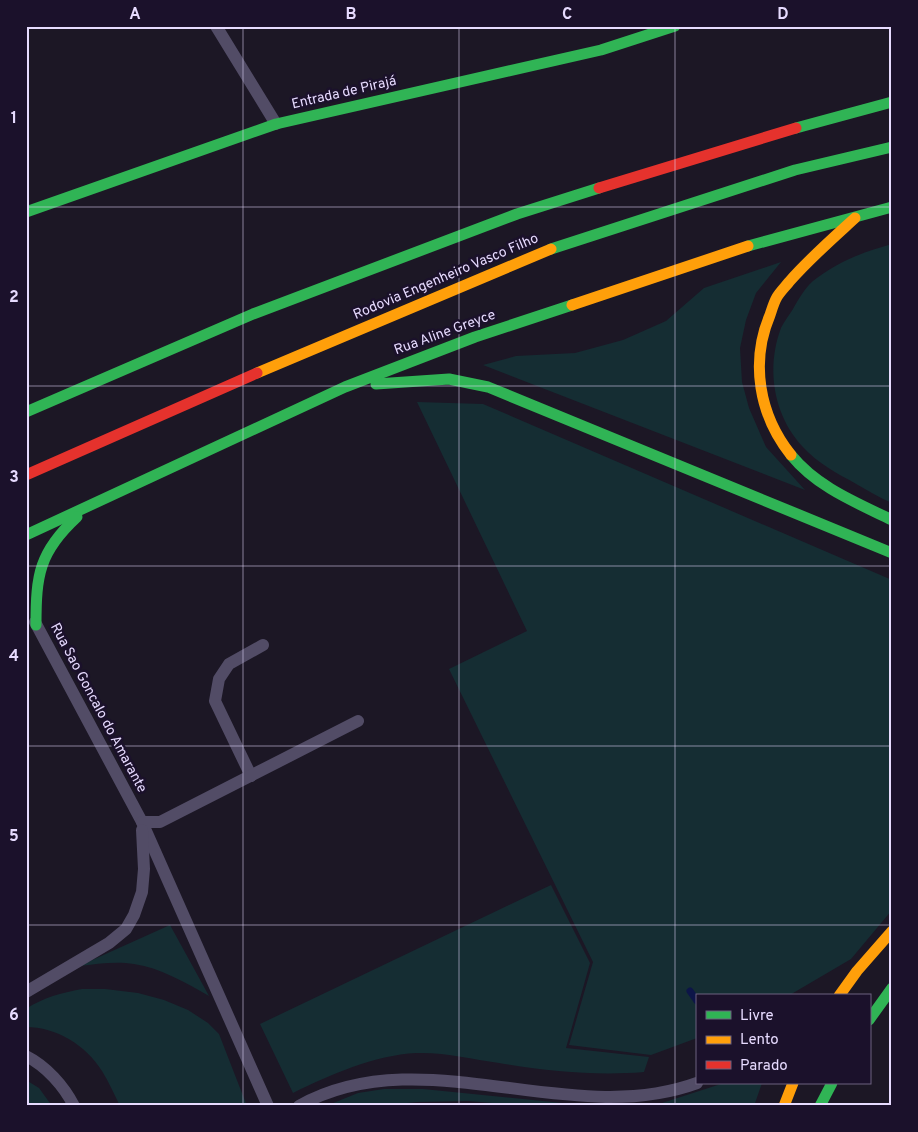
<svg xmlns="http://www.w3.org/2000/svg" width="918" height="1132" viewBox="0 0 918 1132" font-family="Overpass,sans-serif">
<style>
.green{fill:#152d33}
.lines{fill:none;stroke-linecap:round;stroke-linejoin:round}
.stream{stroke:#0d1548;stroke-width:7}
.lane{stroke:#524c66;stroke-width:12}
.fast{stroke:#30b455;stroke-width:11}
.slow{stroke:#ff9f0a;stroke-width:11}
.jam{stroke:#e5322d;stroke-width:11}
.grid{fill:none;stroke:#e7dbff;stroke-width:1;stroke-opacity:0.55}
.labels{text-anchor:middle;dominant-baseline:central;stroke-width:5;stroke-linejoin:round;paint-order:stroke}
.street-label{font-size:14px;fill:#e7dbff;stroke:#1b112b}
.neatline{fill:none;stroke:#e7dbff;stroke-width:2}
.grid-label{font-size:16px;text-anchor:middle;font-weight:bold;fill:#e7dbff}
</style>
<rect width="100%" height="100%" fill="#1c1725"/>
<!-- green -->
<g class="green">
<path d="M892,244V503C880,498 869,491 858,485C837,473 818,464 802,446C773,414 766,368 781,328C784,322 789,315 793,309C798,300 805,288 813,281C837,262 863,252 892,244Z"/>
<polygon points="781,262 756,293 746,320 740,348 742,382 749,408 766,447 805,490 483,365 516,356 575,353 623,340 666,321 704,288"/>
<polygon points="417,402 483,404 892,580 892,910 851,959 788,996 697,996 697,1038 651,1055 569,1045 593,962 449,669 527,631"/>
<path d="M551,885L590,963L566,1048L649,1057L644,1072C595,1076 548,1071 499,1063C471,1059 445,1052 416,1053C375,1055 329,1075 293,1093L260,1024Z"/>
<path d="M170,925L209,996C186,983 161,968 134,964C116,961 97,964 79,966Z"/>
<path d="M82,989H105L138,993L164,1000L188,1010L208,1023L219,1034L247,1106H120C114,1094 109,1082 102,1071C86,1045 56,1027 26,1027V1009C44,997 61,993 82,989Z"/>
<polygon points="26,1080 39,1088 52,1106 26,1106"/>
<polygon points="724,1083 762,1083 754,1106 593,1106 662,1103"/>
<polygon points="384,1089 423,1089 592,1106 527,1106 468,1101 418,1102 375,1106 326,1106 358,1093"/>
</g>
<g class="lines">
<!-- stream -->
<polyline class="stream" points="690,991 697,1001"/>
<!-- lane -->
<g class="lane">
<polyline points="216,26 276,124"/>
<polyline points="35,622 142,822 268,1106"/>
<polyline points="251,776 215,701 219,679 229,664 263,645"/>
<polyline points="142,822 160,822 358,721"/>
<polyline points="26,992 109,943 126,929 134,915 142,892 144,869 142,830"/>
<path d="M26,1056C46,1066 64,1086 74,1106"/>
<path d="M299,1106C422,1037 569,1130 697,1083"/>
</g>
<!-- fast -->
<g class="fast">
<polyline points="796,128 892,102"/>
<polyline points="26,212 276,124 601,50 675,26"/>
<polyline points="748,246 892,207"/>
<polyline points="551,249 795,170 892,147"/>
<polyline points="376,384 449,379 488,387 892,553"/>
<polyline points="26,412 253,314 517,214 599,188"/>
<path d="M791,455C817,487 855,502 892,520"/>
<polyline points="26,535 345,387 475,337 572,305"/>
<path d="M36,625C36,575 39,552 77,517"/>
<polyline points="869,1020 892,988"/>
<polyline points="820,1106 832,1083"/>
</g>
<!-- slow -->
<g class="slow">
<polyline points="572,305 748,246"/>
<polyline points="257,373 551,249"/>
<path d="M791,455C759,415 750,362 770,315C772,309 774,302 777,297C780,292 785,287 789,282C809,259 832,239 855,218"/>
<polyline points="839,996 857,971 892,931"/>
<polyline points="784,1106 793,1083"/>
</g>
<!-- jam -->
<g class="jam">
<polyline points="599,188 796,128"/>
<polyline points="26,475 257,373"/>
</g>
</g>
<!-- grid -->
<path class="grid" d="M243,26V1106M459,26V1106M675,26V1106M26,207H892M26,386H892M26,566H892M26,746H892M26,925H892"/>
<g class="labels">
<!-- street labels -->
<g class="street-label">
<text transform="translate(344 93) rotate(-13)">Entrada de Pirajá</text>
<text transform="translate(446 277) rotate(-23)">Rodovia Engenheiro Vasco Filho</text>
<text transform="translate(445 333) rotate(-20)">Rua Aline Greyce</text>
<text transform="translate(98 708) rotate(62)">Rua Sao Goncalo do Amarante</text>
</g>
</g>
<!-- border -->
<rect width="918" height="1132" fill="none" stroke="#1b112b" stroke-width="55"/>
<!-- legend -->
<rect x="696" y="994" width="175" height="90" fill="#1b112b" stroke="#6d6280"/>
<rect x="706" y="1011" width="25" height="8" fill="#30b455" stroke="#6d6280"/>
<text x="740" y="1020" font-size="15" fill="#e7dbff">Livre</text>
<rect x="706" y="1036" width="25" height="8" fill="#ff9f0a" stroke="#6d6280"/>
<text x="740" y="1044" font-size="15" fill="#e7dbff">Lento</text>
<rect x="706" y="1061" width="25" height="8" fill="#e5322d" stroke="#6d6280"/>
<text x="740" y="1070" font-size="15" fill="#e7dbff">Parado</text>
<rect x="28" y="28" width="862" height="1076" class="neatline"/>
<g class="grid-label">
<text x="135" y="19">A</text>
<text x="351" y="19">B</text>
<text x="567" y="19">C</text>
<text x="783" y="19">D</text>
<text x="14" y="123">1</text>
<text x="14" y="302">2</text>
<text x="14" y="482">3</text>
<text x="14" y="661">4</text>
<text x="14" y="841">5</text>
<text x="14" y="1020">6</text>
</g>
</svg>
